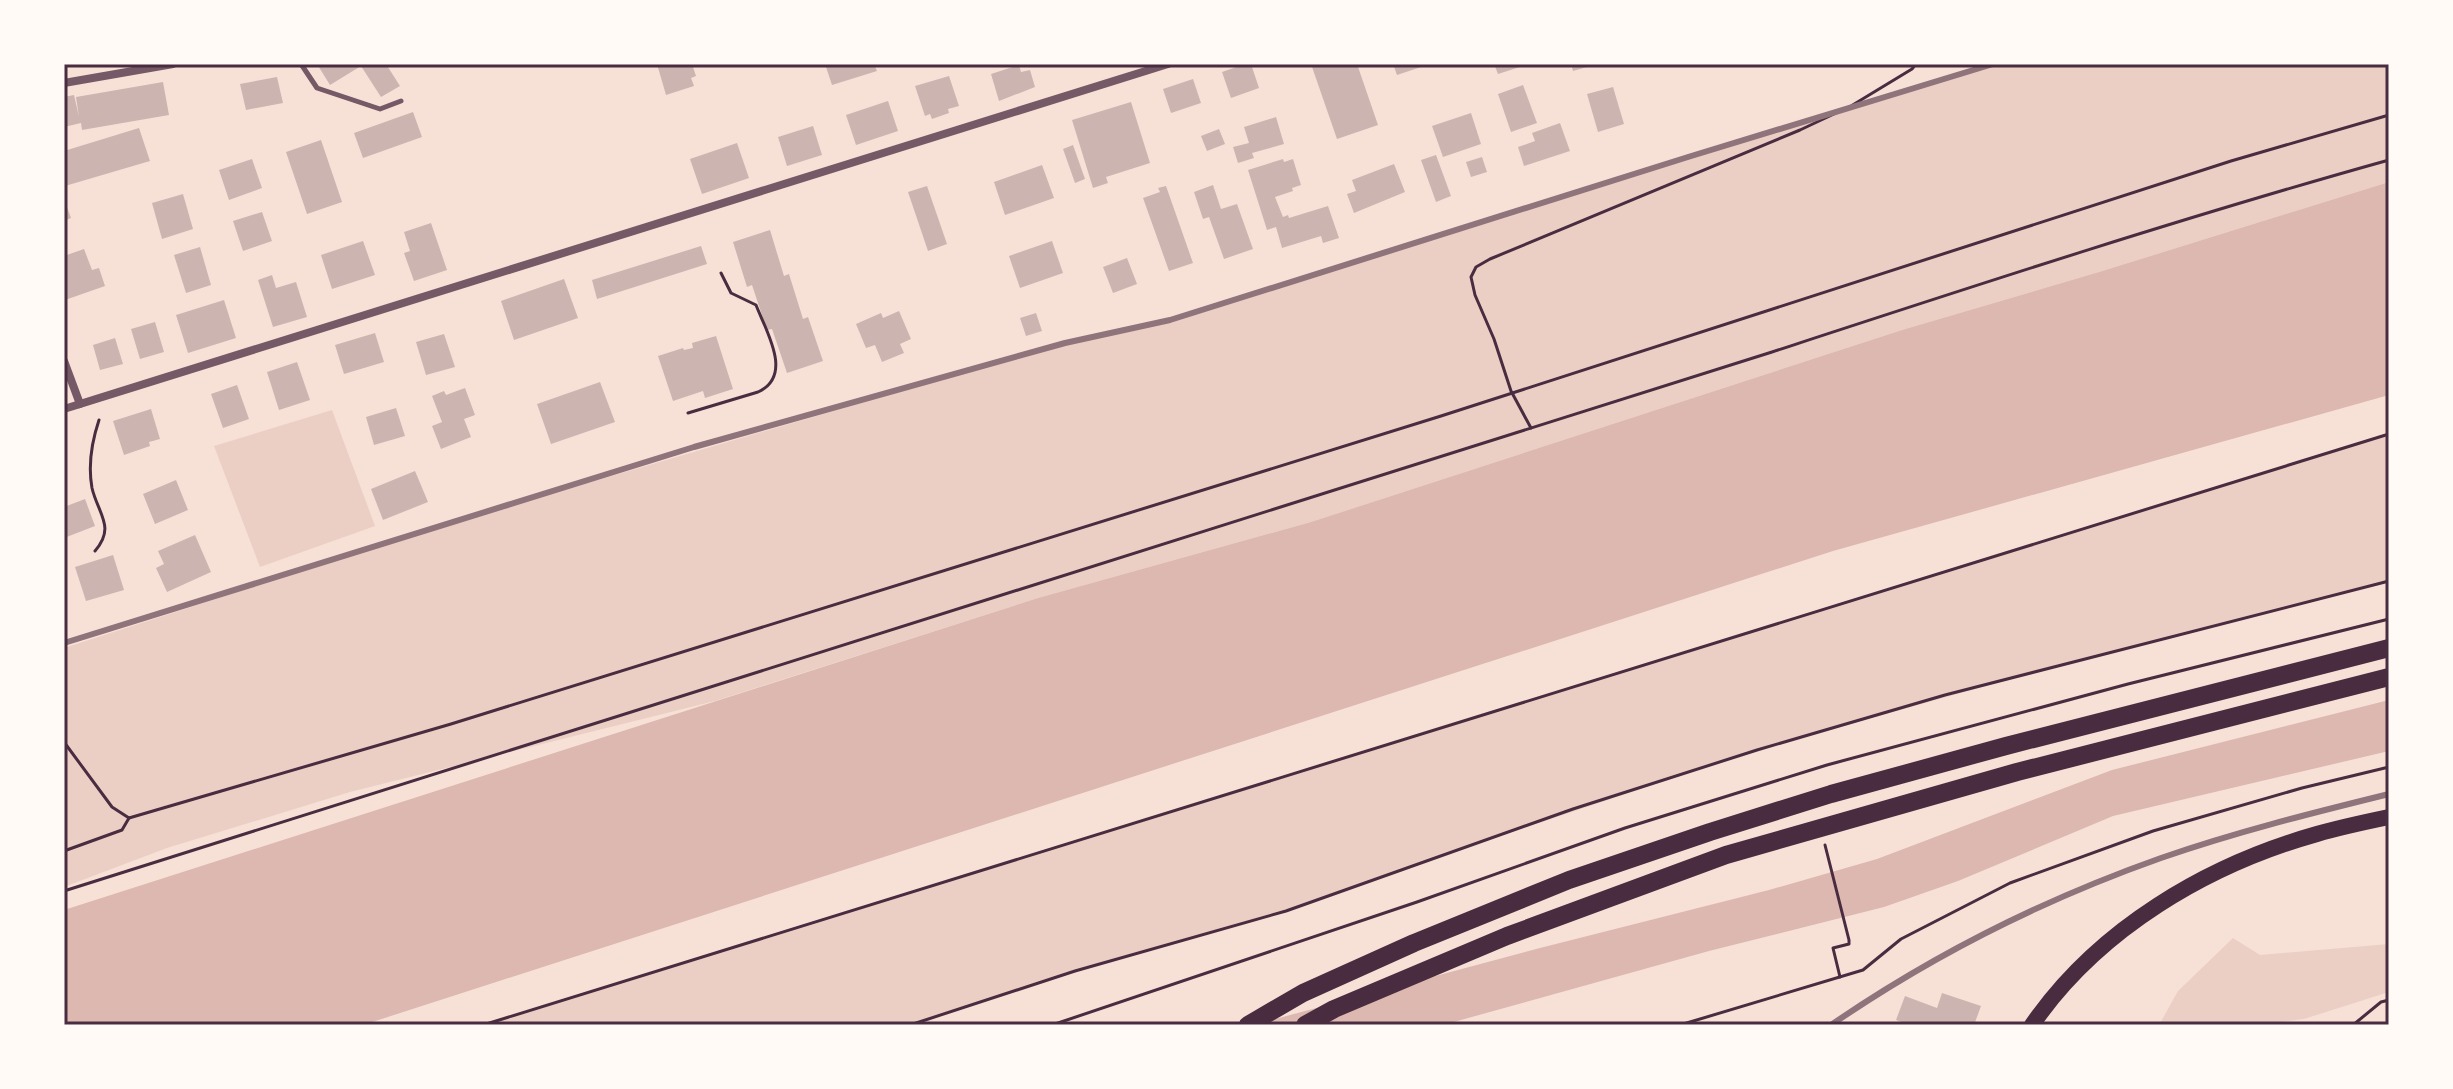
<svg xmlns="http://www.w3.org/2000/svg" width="2453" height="1089" viewBox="0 0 2453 1089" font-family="Signika,sans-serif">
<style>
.green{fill:#ebcfc5}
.water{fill:#dcb8b0}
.building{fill:#ccb4b1}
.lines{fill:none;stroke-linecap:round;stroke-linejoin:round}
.path{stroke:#4a2c40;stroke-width:3}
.service{stroke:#755966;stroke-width:5}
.minor{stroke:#755966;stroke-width:8}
.primary{stroke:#4a2c40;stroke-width:16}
.motorway{stroke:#4a2c40;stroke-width:18}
.rail{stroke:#8f747c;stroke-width:6}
.neatline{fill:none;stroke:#4a2c40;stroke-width:3}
</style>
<rect width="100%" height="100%" fill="#f7e1d7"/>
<!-- green -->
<g class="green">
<polygon points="1995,64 2389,64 2389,182 2099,272 1902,330 1311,522 1038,598 715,701 350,792 167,848 64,887 64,648 448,524 1065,343 1170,320 1688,157"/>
<polygon points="332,410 375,526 260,567 214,446"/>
<polygon points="2389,434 2389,582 2054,667 1757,750 1408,867 1286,911 1075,971 910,1025 484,1025"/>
<polygon points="2233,938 2260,955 2389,944 2389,992 2304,1019 2256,1025 2159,1025 2178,991"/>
</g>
<!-- water -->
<g class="water">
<polygon points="2389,182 2389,395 1833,551 363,1025 64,1025 64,910 1038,598 1311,522 1902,330 2099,272"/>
<polygon points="2389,700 2389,751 2113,816 1958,881 1884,907 1709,951 1443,1025 1253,1025 1540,948 1769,890 1877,859 2112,770"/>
</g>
<!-- building -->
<g class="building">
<polygon points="317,64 386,64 400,86 381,97 361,66 330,85"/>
<polygon points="657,64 692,64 696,76 691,78 694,86 666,95"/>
<polygon points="825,64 874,64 877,71 832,85"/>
<polygon points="1245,64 1251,64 1259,88 1231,98 1222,72"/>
<polygon points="1311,64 1357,64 1378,125 1337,139"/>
<polygon points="1393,64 1427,64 1427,65 1397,75"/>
<polygon points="1494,64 1526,64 1526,65 1498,74"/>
<polygon points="1571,64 1593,64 1594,65 1573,71"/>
<polygon points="1019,65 1021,72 1030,70 1035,87 999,101 991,74"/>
<polygon points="949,76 959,106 948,109 949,113 932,119 930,114 925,116 915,86"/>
<polygon points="277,77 283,103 246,110 240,84"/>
<polygon points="1193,79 1201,103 1171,113 1163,89"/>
<polygon points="163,82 169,115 82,130 81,123 64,127 64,97 74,95 79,117 76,97"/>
<polygon points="1523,85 1537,123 1511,132 1498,94"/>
<polygon points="1613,87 1624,124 1598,132 1587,94"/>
<polygon points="888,101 898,131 856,145 846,115"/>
<polygon points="1131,102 1150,163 1106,177 1108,183 1093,188 1072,120"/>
<polygon points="413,112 422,137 363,158 354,133"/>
<polygon points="1471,113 1481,144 1443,157 1432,126"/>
<polygon points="1276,117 1284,144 1252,153 1254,158 1238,163 1233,147 1249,143 1244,127"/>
<polygon points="1560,123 1570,151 1524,166 1518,147 1535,141 1532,133"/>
<polygon points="813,126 822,155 787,166 778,137"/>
<polygon points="139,128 150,161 65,186 64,151"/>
<polygon points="1219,129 1225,144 1207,151 1201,136"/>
<polygon points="321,140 342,202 307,214 286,152"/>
<polygon points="737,143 749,178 702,194 690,159"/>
<polygon points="1073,145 1085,179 1075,183 1063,149"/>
<polygon points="1436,155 1451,196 1436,202 1421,160"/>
<polygon points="1482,157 1487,172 1471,177 1466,162"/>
<polygon points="252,159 262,188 229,200 219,170"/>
<polygon points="1283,159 1284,162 1293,159 1301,185 1292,188 1293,191 1275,197 1283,217 1288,215 1289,218 1328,206 1339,238 1323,243 1321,236 1282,248 1276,227 1267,230 1248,170"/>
<polygon points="1394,164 1405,192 1354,213 1347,194 1356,191 1352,180"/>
<polygon points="1042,165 1054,198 1005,215 994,182"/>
<polygon points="1213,185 1221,209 1237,204 1253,249 1224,259 1209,217 1203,219 1194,192"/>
<polygon points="927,186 947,244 928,251 908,192"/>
<polygon points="1166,186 1193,263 1169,271 1143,198 1160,192 1158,188"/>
<polygon points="183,194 193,229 162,239 152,203"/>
<polygon points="64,199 71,218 64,221"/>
<polygon points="262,212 272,241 243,251 233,221"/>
<polygon points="431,223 447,270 414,281 404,253 410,251 404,232"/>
<polygon points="770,230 784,276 789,274 803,319 808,317 823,361 787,373 772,329 767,330 752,285 747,287 733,242"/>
<polygon points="363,241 375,275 332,289 321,255"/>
<polygon points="1052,241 1063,273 1020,288 1009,256"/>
<polygon points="701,246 707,264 597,299 592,280"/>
<polygon points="200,247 211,285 186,293 174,255"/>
<polygon points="84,249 92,270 99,268 105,286 65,300 64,256"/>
<polygon points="1127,258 1137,284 1113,293 1103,267"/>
<polygon points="272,275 276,288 296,282 307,317 273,327 258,280"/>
<polygon points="564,279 578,318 514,340 501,301"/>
<polygon points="224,300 236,338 188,353 176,315"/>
<polygon points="899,311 911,339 900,344 904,353 882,362 875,345 866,348 856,324 881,313 883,318"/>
<polygon points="1036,313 1042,331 1026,336 1020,318"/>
<polygon points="155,322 164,352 140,359 131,329"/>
<polygon points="375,333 384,362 344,374 335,345"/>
<polygon points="444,334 455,367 426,375 416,342"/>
<polygon points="716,336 733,389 705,398 703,391 673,401 658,356 683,348 684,350 693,348 692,343"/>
<polygon points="115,338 123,364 100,370 93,345"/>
<polygon points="297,362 310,400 279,410 267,372"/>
<polygon points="600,382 615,422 551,444 537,404"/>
<polygon points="237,385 249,419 223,428 211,394"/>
<polygon points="465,388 475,415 464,419 471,437 441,449 432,426 442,422 432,396 444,391 446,395"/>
<polygon points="396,408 405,436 374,445 366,417"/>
<polygon points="151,409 160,439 149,442 150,446 124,455 113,421"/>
<polygon points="415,471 428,502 383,520 371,489"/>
<polygon points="176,480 188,510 155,524 143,494"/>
<polygon points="85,499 95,526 64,538 64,507"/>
<polygon points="195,535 211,572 167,592 156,568 164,564 158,551"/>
<polygon points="113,555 124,590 86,601 75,567"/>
<polygon points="1942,993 1981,1006 1974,1025 1910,1025 1896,1020 1905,996 1937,1008"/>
</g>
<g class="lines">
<!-- path -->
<g class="path">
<path d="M688,413L758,392C794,376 766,331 756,305L731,293L721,273"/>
<polyline points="1531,428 1511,391 1494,339 1475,295 1471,277 1476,267 1490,259 1800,130 1851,106 1912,69 1916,64"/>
<path d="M95,551C116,527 98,514 92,488C88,466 92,441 99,420"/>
<polyline points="64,742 112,807 129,818 451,724 1441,416 2231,161 2389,115"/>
<polyline points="1825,845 1849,940 1849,944 1833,948 1840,977"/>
<polyline points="64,851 122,830 129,818"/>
<path d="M64,891L1772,352C1977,285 2181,218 2389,160"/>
<polyline points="483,1025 2389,434"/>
<polyline points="910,1025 1075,971 1286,911 1573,809 1757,750 1945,695 2389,581"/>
<polyline points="1052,1025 1417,902 1625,828 1827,765 2128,684 2389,619"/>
<polyline points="1680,1025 1863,970 1901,939 2010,883 2153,831 2302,788 2389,767"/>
<polyline points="2353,1025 2381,1002 2389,1000"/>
</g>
<!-- service -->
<polyline class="service" points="301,64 317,88 380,109 401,101"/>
<!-- minor -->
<g class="minor">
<polyline points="64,83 173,64"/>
<polyline points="64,361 80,404"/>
<polyline points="64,409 1168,64"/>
</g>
<!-- primary -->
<path class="primary" d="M2032,1025C2098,929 2207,865 2317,834C2341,827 2365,822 2389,817"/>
<!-- motorway -->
<g class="motorway">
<polyline points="1248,1025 1303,993 1414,943 1569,880 1710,832 1831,794 2006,746 2389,648"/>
<polyline points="1305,1025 1334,1009 1507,936 1726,855 2017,772 2389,677"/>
</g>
<!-- rail -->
<g class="rail">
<polyline points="64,643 694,447 1065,343 1170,320 1688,157 1993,64"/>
<path d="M1831,1025C1933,955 2045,899 2161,858C2236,832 2312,813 2389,794"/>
</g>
</g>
<!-- border -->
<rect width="2453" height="1089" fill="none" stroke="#fffaf5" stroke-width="132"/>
<rect x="66" y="66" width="2321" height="957" class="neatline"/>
</svg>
